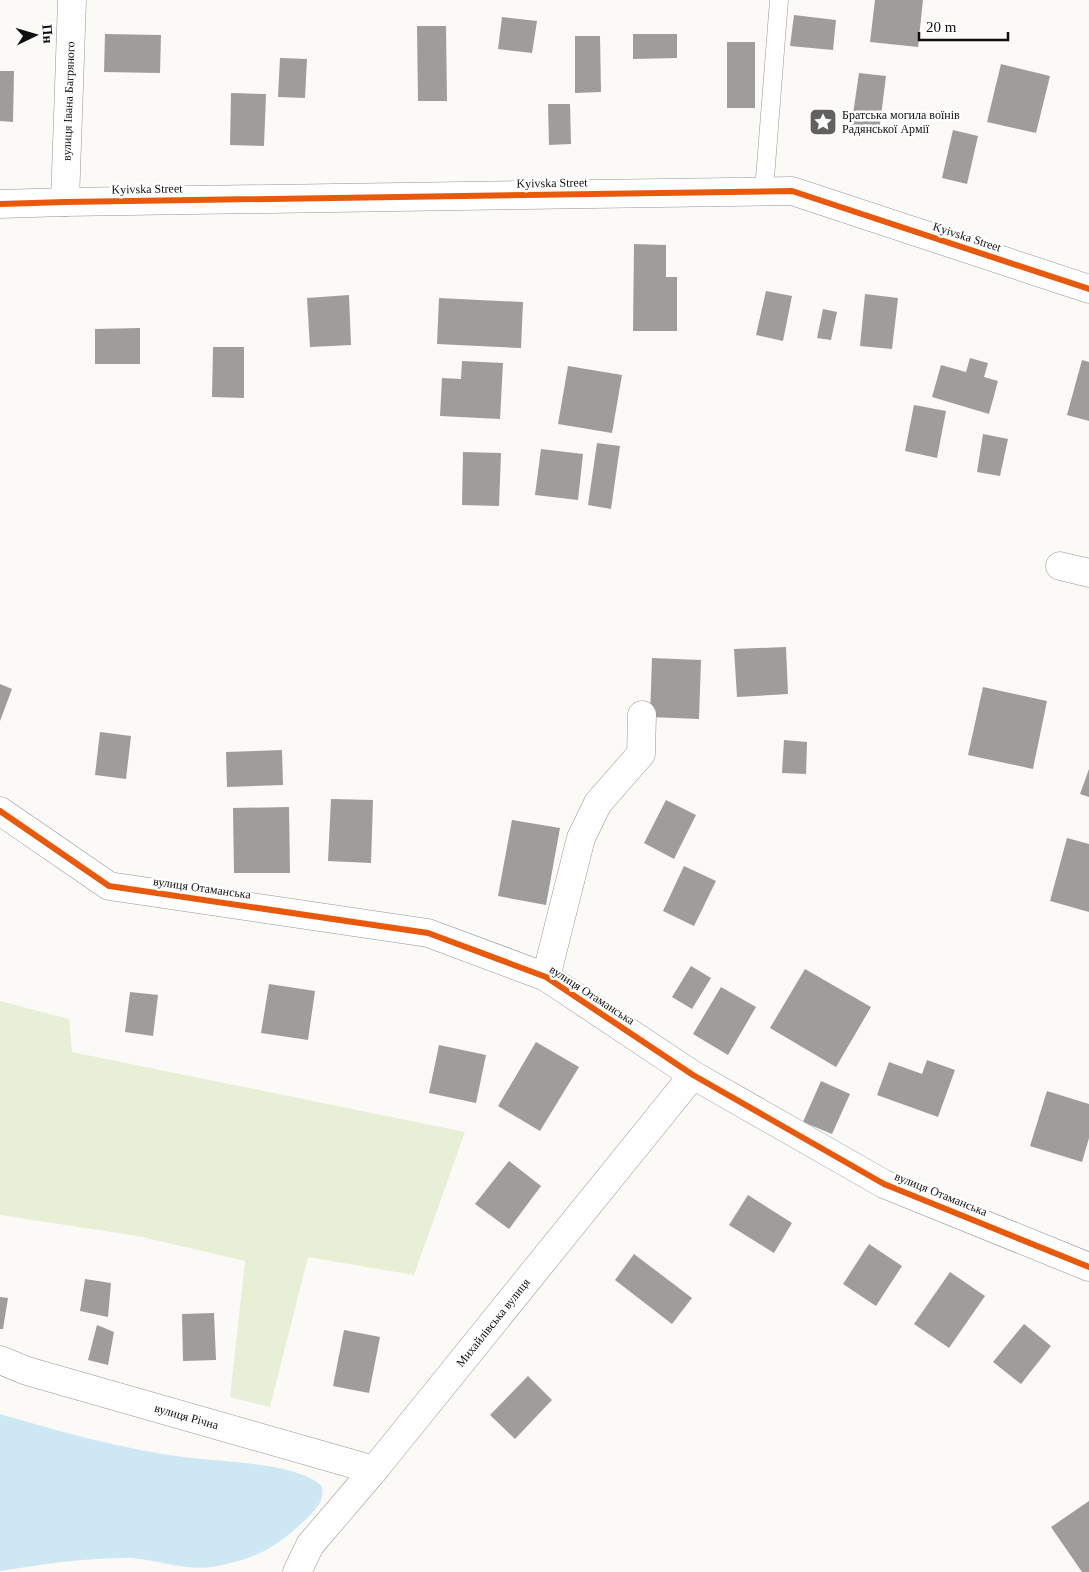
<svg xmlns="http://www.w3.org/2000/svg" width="1089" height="1572" viewBox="0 0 1089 1572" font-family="Georgia,serif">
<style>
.green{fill:#e7efd7}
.water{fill:#cee8f3}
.building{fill:#9f9d9b}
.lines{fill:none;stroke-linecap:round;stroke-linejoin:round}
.service-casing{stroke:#959593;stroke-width:19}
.minor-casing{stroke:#959593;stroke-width:29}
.tertiary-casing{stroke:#959593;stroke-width:29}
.service{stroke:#fefefe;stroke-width:18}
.minor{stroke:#fefefe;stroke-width:28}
.tertiary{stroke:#fefefe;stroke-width:28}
.cycleway-casing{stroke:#fff;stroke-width:9}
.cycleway{stroke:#e8590c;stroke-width:6}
.labels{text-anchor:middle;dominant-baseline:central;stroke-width:5;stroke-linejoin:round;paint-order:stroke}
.street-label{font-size:12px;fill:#0f0f0f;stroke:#fff}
.poi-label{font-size:12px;fill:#0f0f0f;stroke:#fff;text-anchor:start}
</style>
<rect width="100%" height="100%" fill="#fbfaf6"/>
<!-- green -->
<polygon class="green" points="0,1001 69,1019 72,1052 465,1132 414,1275 308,1257 270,1407 230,1397 245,1261 138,1236 0,1215"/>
<!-- water -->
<path class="water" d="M0,1414C45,1427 90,1440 136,1449C155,1453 173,1456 192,1458C227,1462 295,1463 321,1485C323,1490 323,1495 321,1500C316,1514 280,1543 266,1550C249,1559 229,1564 211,1567C187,1571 157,1560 132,1558C88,1557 44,1564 0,1571Z"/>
<!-- building -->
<g class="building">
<polygon points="875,0 923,0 918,47 870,42"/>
<polygon points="794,15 836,20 833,50 790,46"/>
<polygon points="502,17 537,21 532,53 498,49"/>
<polygon points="417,26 446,26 447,101 418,101"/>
<polygon points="105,34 161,35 160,73 104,72"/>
<polygon points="633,34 677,34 677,58 633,59"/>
<polygon points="575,36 600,36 601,92 575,93"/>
<rect x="727" y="42" width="28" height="66"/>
<polygon points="280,58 307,59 305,98 278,97"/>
<polygon points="1001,64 1050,76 1036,133 987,122"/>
<polygon points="0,71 14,71 13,122 0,121"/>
<polygon points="859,73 886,76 879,132 851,128"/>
<polygon points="231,93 266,94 264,146 230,145"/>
<polygon points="548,104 570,104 571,144 549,145"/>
<polygon points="953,130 978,136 967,184 942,178"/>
<polygon points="634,244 666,245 666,277 677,277 677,331 633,331"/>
<polygon points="766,291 792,296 783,341 756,335"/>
<polygon points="865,294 898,298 892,349 860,346"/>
<polygon points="349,295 351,345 310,347 307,298"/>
<polygon points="439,298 523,302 521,348 437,344"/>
<polygon points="823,309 837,312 831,340 817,338"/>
<polygon points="140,328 140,364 95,364 95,329"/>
<polygon points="213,347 244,347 244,398 212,397"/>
<polygon points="970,358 988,363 984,377 998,381 989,414 932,397 941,365 966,372"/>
<polygon points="1082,360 1089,362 1089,421 1067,415"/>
<polygon points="462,361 503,363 500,419 440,416 442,378 461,379"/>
<polygon points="568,366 622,375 612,433 558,424"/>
<polygon points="914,405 946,411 937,458 905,451"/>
<polygon points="983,434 1008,439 1000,476 977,472"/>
<polygon points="597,443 620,446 611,509 588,505"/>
<polygon points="541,449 583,454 578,500 535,495"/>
<polygon points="463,452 501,453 499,506 462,505"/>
<polygon points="786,647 788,694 737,697 734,649"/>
<polygon points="652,658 701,660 699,719 650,717"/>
<polygon points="0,684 12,689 0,721"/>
<polygon points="983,687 1047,701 1033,769 968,755"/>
<polygon points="100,732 131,736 126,779 95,775"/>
<polygon points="784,740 807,742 806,774 782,773"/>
<polygon points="282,750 283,785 227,787 226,752"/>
<polygon points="1089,769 1089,797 1080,794"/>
<polygon points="331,799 373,800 371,863 328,861"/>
<polygon points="666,800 696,815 674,859 644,843"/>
<polygon points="289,807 290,873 234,873 233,808"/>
<polygon points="512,820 560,828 546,905 498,896"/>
<polygon points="1067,838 1089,844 1089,912 1050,901"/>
<polygon points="684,866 716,881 694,926 663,911"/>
<polygon points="691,966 711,978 692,1009 672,997"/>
<polygon points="805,969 871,1007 836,1067 770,1028"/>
<polygon points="269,984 315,991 308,1040 261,1033"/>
<polygon points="721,987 756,1007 728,1055 693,1034"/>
<polygon points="130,992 158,995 153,1036 125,1032"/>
<polygon points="536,1042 579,1067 540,1131 498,1106"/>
<polygon points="439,1045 486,1055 476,1103 429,1093"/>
<polygon points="927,1060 955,1070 938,1117 877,1095 889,1062 922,1074"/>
<polygon points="821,1081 850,1094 832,1134 803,1122"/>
<polygon points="1047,1091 1089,1104 1089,1138 1082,1162 1030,1146"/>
<polygon points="509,1161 541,1186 509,1229 475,1204"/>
<polygon points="748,1195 792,1223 774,1253 729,1225"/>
<polygon points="869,1244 902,1266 876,1306 843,1284"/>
<polygon points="634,1254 692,1298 672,1324 615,1280"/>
<polygon points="950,1272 985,1296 949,1348 914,1324"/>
<polygon points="85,1279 111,1283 108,1317 80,1311"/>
<polygon points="0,1297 8,1298 3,1329 0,1329"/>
<polygon points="214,1313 216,1360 183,1361 182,1314"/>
<polygon points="1024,1324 1051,1346 1021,1384 993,1362"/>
<polygon points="97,1325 114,1332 108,1365 88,1360"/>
<polygon points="344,1330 380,1337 369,1393 333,1386"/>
<polygon points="528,1376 552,1400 515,1439 490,1415"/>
<polygon points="1089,1501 1089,1572 1082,1572 1051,1527"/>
</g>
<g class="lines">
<defs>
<polyline id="service" points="764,191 779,0"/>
<g id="minor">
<path id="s1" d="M65,202L72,0"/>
<polyline points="1060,566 1089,573"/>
<polyline points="0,811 109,886 428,933 546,977 693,1075 884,1184 1089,1267"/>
<polyline points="546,977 581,838 598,803 641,754 642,715"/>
<path id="s2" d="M0,1360L27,1371L374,1470"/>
<path id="s3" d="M297,1572L310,1545L374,1470L693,1075"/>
</g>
<polyline id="tertiary" points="0,204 65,202 792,191 1089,289"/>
</defs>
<!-- service casing -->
<use href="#service" class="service-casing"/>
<!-- minor casing -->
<use href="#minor" class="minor-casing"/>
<!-- tertiary casing -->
<use href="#tertiary" class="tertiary-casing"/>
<!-- service -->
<use href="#service" class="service"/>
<!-- minor -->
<use href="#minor" class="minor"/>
<!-- tertiary -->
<use href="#tertiary" class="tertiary"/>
<defs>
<g id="cycleway">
<polyline points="0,204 65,202 792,191 1089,289"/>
<polyline points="0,811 109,886 428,933 546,977 693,1075 884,1184 1089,1267"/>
</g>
</defs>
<!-- cycleway casing -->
<use href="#cycleway" class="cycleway-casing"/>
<!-- cycleway -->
<use href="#cycleway" class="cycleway"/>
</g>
<!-- icons -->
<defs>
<symbol id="sight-square" viewBox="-11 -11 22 22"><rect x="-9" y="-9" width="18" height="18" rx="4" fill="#626160" stroke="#fff"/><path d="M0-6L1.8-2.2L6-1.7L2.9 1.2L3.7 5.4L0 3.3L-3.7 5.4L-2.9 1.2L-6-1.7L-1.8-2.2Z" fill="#fff"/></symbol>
</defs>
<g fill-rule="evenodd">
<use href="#sight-square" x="807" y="106" width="32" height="32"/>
</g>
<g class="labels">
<!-- street labels -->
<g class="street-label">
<text stroke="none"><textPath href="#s1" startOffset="101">вулиця Івана Багряного</textPath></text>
<text transform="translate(552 183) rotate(-1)">Kyivska Street</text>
<text transform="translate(147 189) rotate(-1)">Kyivska Street</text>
<text transform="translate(967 237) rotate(18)">Kyivska Street</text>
<text transform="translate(202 888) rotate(8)">вулиця Отаманська</text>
<text transform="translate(592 995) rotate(33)">вулиця Отаманська</text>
<text transform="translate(941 1194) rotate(22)">вулиця Отаманська</text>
<text stroke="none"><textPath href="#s3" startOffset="318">Михайлівська вулиця</textPath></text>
<text stroke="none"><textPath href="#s2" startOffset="195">вулиця Річна</textPath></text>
</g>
<!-- poi labels -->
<g class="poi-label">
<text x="842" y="115">Братська могила воїнів<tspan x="842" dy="14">Радянської Армії</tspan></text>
</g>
</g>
<!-- north arrow -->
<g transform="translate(35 35) rotate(85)" stroke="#ffffff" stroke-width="4" paint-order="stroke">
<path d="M0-4L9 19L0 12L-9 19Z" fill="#0f0f0f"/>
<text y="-8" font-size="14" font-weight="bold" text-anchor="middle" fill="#0f0f0f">Пн</text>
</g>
<!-- scale -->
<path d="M919 32v8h89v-8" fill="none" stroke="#0f0f0f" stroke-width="2.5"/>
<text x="926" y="32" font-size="15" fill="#0f0f0f" stroke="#ffffff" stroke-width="4" paint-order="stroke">20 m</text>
</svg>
